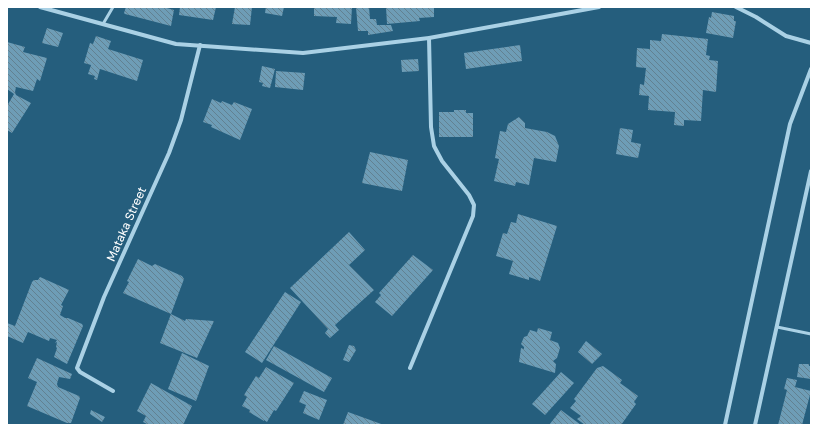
<svg xmlns="http://www.w3.org/2000/svg" width="818" height="432" viewBox="0 0 818 432" font-family="'Golos Text',sans-serif">
<style>
.building{fill:url(#building-back-hatch)}
.lines{fill:none;stroke-linecap:round;stroke-linejoin:round}
.lane{stroke:#aad1e5;stroke-width:3}
.street{stroke:#aad1e5;stroke-width:4}
.labels{text-anchor:middle;dominant-baseline:central;stroke-width:4;stroke-linejoin:round;paint-order:stroke}
.street-label{font-size:12px;fill:#fff;stroke:#255e7d}
</style>
<defs>
<pattern id="building-back-hatch" width="6" height="6" patternUnits="userSpaceOnUse"><rect width="6" height="6" fill="#6e9db6"/><path d="M-1 5l2 2M0 0l6 6M5-1l2 2" fill="none" stroke="#628191"/></pattern>
</defs>
<rect width="100%" height="100%" fill="#255e7d"/>
<!-- building -->
<g class="building">
<polygon points="126,7 163,7 174,10 171,26 125,14 124,13"/>
<polygon points="180,7 216,7 213,20 179,15"/>
<polygon points="235,7 252,7 250,25 232,24"/>
<polygon points="266,7 284,7 282,16 265,13"/>
<polygon points="314,7 352,7 351,24 336,23 337,17 314,16"/>
<polygon points="356,7 369,7 370,19 376,19 377,25 391,25 393,31 368,35 368,31 358,31"/>
<polygon points="386,7 434,7 434,17 419,18 420,21 387,24"/>
<polygon points="712,12 734,16 734,21 736,21 733,38 706,33 709,17 711,18"/>
<polygon points="47,28 63,33 58,47 42,43"/>
<polygon points="662,34 708,39 706,55 710,56 709,60 718,61 716,92 703,90 701,121 684,120 684,126 674,125 675,112 648,110 649,96 639,95 640,84 644,85 646,68 636,67 637,48 650,49 650,40 661,41"/>
<polygon points="96,36 111,41 108,49 143,60 137,81 100,69 97,80 94,79 95,76 88,74 91,65 84,63 90,43 93,44"/>
<polygon points="7,42 25,47 23,52 47,58 40,81 37,79 33,91 16,87 15,92 16,95 31,103 12,133 7,130 7,106 14,94 7,89"/>
<polygon points="520,45 522,61 466,69 464,53"/>
<polygon points="418,59 419,71 402,72 401,60"/>
<polygon points="262,66 275,69 270,88 262,86 263,83 259,82"/>
<polygon points="276,71 305,73 303,90 275,87"/>
<polygon points="212,99 221,103 222,101 232,105 234,102 252,109 240,140 211,127 212,125 203,122"/>
<polygon points="454,110 466,110 466,113 473,113 473,137 439,137 439,112 454,112"/>
<polygon points="519,117 525,123 525,128 547,132 555,136 559,146 556,162 534,158 529,185 516,182 515,186 494,181 499,159 495,158 500,131 506,132 508,124"/>
<polygon points="620,128 633,130 631,142 641,144 638,158 616,154"/>
<polygon points="370,152 408,160 402,191 362,183"/>
<polygon points="518,214 557,226 540,281 529,277 529,280 509,274 513,261 496,256 503,233 507,234 511,222 516,223"/>
<polygon points="349,232 365,250 349,265 374,290 335,325 339,330 330,338 325,333 328,329 290,288"/>
<polygon points="413,255 433,270 392,316 375,302 381,295 379,293"/>
<polygon points="138,259 152,266 155,264 182,276 184,279 171,314 123,293 129,282 127,281"/>
<polygon points="40,277 69,290 61,305 63,306 60,315 65,318 68,318 82,324 83,326 67,364 54,357 57,348 56,347 57,342 55,343 57,340 50,338 49,341 28,332 23,343 7,336 7,323 15,326 32,282 34,280 38,280"/>
<polygon points="285,292 301,302 262,363 245,352"/>
<polygon points="171,314 185,321 186,319 214,321 197,358 160,343"/>
<polygon points="538,328 552,332 550,340 558,343 560,348 557,358 553,361 556,364 555,373 519,362 521,348 524,349 524,347 521,344 524,337 527,336 530,330 537,332"/>
<polygon points="586,341 602,354 592,364 578,352"/>
<polygon points="349,345 354,346 356,350 349,362 343,360"/>
<polygon points="274,346 332,378 324,392 266,360"/>
<polygon points="182,353 209,366 196,401 168,389"/>
<polygon points="37,358 72,374 70,379 59,377 57,384 58,387 79,396 80,398 71,423 67,423 27,406 37,382 28,378"/>
<polygon points="799,364 809,364 809,366 811,366 811,379 797,377"/>
<polygon points="603,366 622,380 620,383 638,396 634,402 636,404 621,425 585,425 577,419 581,416 570,408 576,401 574,399 597,368"/>
<polygon points="266,367 294,383 276,411 274,410 267,422 264,420 264,421 249,412 250,410 242,406 247,397 244,395 256,376 259,378"/>
<polygon points="561,372 574,383 545,415 532,404"/>
<polygon points="787,378 797,380 795,387 811,391 802,425 778,425 787,390 784,389"/>
<polygon points="151,383 192,406 183,425 146,425 147,424 143,422 146,416 137,411"/>
<polygon points="304,391 327,400 319,420 303,413 306,405 299,402"/>
<polygon points="91,410 105,417 102,422 90,414"/>
<polygon points="561,410 581,425 549,425"/>
<polygon points="348,412 384,425 343,425"/>
</g>
<g class="lines">
<!-- lane -->
<g class="lane">
<polyline points="103,24 113,7"/>
<polyline points="777,327 811,334"/>
</g>
<!-- street -->
<g class="street">
<polyline points="40,7 176,44 303,53 429,38 599,7"/>
<polyline points="736,7 756,17 786,36 811,43"/>
<polyline points="410,368 473,216 474,205 469,195 442,161 434,146 431,127 429,38"/>
<polyline points="113,391 80,372 77,368 104,297 169,153 181,120 200,45"/>
<polyline points="725,425 790,124 811,69"/>
<polyline points="755,425 811,171"/>
</g>
</g>
<g class="labels">
<!-- street labels -->
<g class="street-label">
<text transform="translate(126 224) rotate(-66)">Mataka Street</text>
</g>
</g>
<!-- border -->
<rect width="818" height="432" fill="none" stroke="#ffffff" stroke-width="16"/>
</svg>
